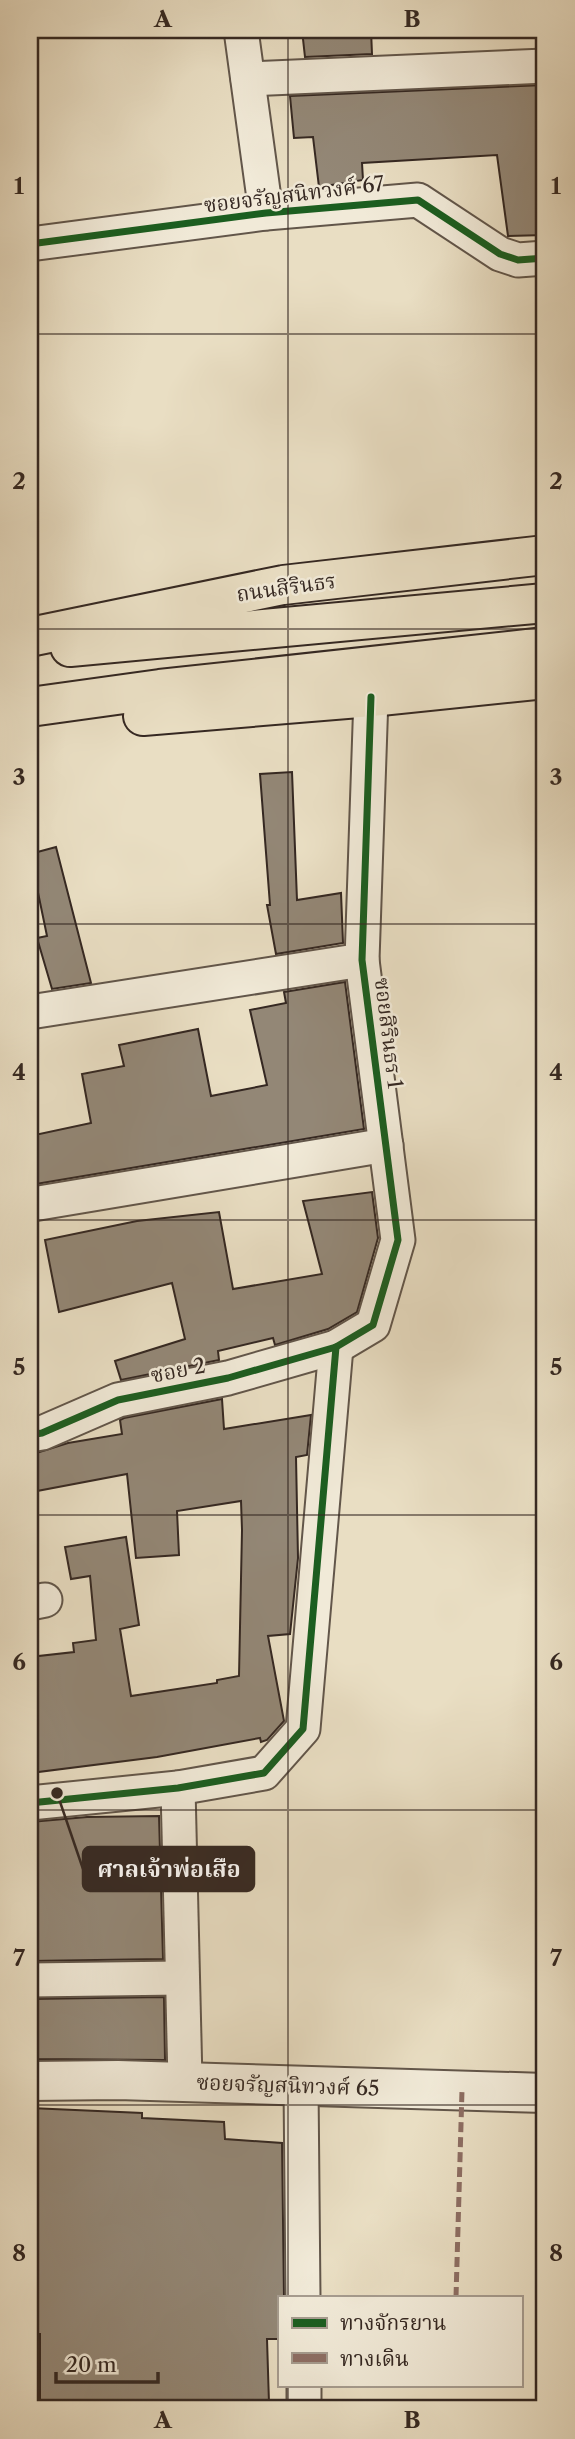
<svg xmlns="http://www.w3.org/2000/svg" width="575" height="2439" viewBox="0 0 575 2439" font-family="'Libre Caslon Text','Noto Serif Thai',serif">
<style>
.building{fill:#938776;stroke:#352822;stroke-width:2}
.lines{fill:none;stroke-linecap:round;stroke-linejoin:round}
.minor-casing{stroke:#62564a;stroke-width:37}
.tertiary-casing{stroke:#62564a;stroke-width:42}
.primary-casing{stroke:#352822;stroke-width:42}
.minor{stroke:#f1ead8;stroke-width:33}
.tertiary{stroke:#f1ead8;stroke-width:38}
.primary{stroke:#e9dec3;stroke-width:38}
.quiet{stroke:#8d6e63;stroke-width:5;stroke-dasharray:10 5;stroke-linecap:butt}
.cycleway-casing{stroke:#f1ead8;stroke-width:11}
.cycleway{stroke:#1b5e20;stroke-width:7}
.grid{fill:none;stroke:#352822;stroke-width:2;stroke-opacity:0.55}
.labels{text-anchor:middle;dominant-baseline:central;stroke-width:5;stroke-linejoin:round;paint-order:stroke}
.street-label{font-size:21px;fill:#352822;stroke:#f1ead8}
.leader{fill:none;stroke:#352822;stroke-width:2.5}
.callout-dot{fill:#352822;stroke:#f1ead8;stroke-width:2.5}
.callout{fill:#352822;stroke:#352822;stroke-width:2.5}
.callout-label{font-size:23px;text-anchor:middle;font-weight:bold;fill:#fff}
.neatline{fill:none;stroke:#352822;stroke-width:2.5}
.grid-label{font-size:23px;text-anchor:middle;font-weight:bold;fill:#352822}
</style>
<rect width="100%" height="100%" fill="#e9dec3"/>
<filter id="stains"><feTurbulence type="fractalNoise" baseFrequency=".00286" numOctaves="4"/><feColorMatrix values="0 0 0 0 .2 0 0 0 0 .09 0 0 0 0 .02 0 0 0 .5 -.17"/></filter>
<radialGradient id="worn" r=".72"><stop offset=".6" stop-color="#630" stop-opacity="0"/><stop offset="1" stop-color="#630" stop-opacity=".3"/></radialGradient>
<!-- building -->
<g class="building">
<polygon points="302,30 371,30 372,54 305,57"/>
<polygon points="545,85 545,235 508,236 497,155 362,163 363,180 319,187 313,137 294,138 290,96"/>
<polygon points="292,772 297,900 341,893 343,943 276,954 267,905 270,905 260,774"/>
<polygon points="56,847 91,983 52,989 37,938 47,936 30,854"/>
<polygon points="345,982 364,1129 30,1185 30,1136 91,1123 82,1074 124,1066 119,1045 198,1029 211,1096 267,1085 250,1010 286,1003 284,992"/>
<polygon points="372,1192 378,1238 357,1312 328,1329 275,1345 273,1338 218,1351 219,1360 121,1380 115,1361 185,1339 172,1283 59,1312 45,1240 137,1221 219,1212 233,1289 322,1274 303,1201"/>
<polygon points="222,1399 224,1429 311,1415 307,1455 296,1457 298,1558 290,1634 268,1636 284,1721 267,1740 261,1742 260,1738 157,1757 30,1773 30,1657 74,1652 73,1643 96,1640 90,1576 71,1579 65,1547 126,1537 139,1625 120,1629 131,1696 217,1683 217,1680 239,1676 242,1530 241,1501 177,1511 179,1555 136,1558 127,1474 37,1491 33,1454 68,1443 122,1434 120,1420 124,1418"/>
<polygon points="159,1816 163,1959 30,1961 30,1822 87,1817"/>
<polygon points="164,1997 165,2060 30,2059 30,1999"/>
<polygon points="30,2108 142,2113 142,2118 224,2122 225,2139 282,2143 284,2297 279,2297 279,2339 267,2339 269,2403 201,2406 201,2409 40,2409 40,2334 30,2334"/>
</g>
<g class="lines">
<defs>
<g id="minor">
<polyline points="241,30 266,213"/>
<polyline points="248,79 545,66"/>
<polyline points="30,244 266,213 418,200 500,254 518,260 545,258"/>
<polyline points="30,1012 362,960"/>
<polyline points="33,1204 386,1145"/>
<polyline points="30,1435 42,1433 118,1400 228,1378 336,1347 373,1325 398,1240 362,960 371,697"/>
<polyline points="30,1603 45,1600"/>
<polyline points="178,1788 185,2081"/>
<polyline points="30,1803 178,1788 264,1773 303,1729 336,1347"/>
<polyline points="30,1980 181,1978"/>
<polyline points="301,2085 303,2297"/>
<polyline points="304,2385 304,2409"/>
</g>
<polyline id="tertiary" points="30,2081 118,2080 545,2093"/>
<g id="primary">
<polyline points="30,637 283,585 545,555"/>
<polyline points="70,647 545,603"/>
<polyline points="30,707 160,689 545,647"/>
<polyline points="143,716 371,697 545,679"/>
</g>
</defs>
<!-- minor casing -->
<use href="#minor" class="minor-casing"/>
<!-- tertiary casing -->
<use href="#tertiary" class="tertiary-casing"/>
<!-- primary casing -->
<use href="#primary" class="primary-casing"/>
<!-- minor -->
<use href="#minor" class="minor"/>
<!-- tertiary -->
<use href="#tertiary" class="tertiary"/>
<!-- primary -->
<use href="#primary" class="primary"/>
<!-- quiet -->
<polyline class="quiet" points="456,2297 462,2090"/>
<defs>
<g id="cycleway">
<polyline points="30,244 266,213 418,200 500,254 518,260 545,258"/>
<polyline points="30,1435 42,1433 118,1400 228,1378 336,1347 373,1325 398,1240 362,960 371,697"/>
<polyline points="30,1803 178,1788 264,1773 303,1729 336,1347"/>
</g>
</defs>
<!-- cycleway casing -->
<use href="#cycleway" class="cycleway-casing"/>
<!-- cycleway -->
<use href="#cycleway" class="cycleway"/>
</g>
<!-- grid -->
<path class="grid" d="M288,30V2297M30,334H545M30,629H545M30,924H545M30,1220H545M30,1515H545M30,1810H545M30,2105H545M288,2385V2409"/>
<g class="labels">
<!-- street labels -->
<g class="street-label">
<text transform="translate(294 194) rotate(-7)">ซอยจรัญสนิทวงศ์ 67</text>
<text transform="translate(286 587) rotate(-8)">ถนนสิรินธร</text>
<text transform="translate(389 1033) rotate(83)">ซอยสิรินธร 1</text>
<text transform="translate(178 1370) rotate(-11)">ซอย 2</text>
<text transform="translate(288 2085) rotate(2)">ซอยจรัญสนิทวงศ์ 65</text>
</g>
</g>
<!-- callouts -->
<path class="leader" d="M57 1793L83 1869"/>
<circle class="callout-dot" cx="57" cy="1793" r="7"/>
<rect class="callout" x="83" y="1847" width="171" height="44" rx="7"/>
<g class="callout-label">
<text x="169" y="1877">ศาลเจ้าพ่อเสือ</text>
</g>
<!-- margin -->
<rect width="575" height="2439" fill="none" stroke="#e9dec3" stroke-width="77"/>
<!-- legend -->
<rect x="278" y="2296" width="245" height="91" fill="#f1ead8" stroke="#a69c8f" stroke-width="2"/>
<rect x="292" y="2318" width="35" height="10" fill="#1b5e20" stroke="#a69c8f" stroke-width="2"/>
<text x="340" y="2330" font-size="21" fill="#352822">ทางจักรยาน</text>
<rect x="292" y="2353" width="35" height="10" fill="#8d6e63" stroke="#a69c8f" stroke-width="2"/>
<text x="340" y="2366" font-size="21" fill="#352822">ทางเดิน</text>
<!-- scale -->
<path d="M56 2372v10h102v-10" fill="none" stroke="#352822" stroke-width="3.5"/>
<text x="66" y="2372" font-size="21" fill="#352822" stroke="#f1ead8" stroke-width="5" paint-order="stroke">20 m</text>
<rect x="38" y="38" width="498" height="2362" class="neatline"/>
<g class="grid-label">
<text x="163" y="27">A</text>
<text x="412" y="27">B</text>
<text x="19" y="194">1</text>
<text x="556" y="194">1</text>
<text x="19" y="489">2</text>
<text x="556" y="489">2</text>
<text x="19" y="785">3</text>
<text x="556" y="785">3</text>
<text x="19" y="1080">4</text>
<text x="556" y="1080">4</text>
<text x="19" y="1375">5</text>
<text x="556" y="1375">5</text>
<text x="19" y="1670">6</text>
<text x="556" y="1670">6</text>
<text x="19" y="1966">7</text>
<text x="556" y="1966">7</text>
<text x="19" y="2261">8</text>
<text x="556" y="2261">8</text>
<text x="163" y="2428">A</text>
<text x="412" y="2428">B</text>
</g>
<rect width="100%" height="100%" filter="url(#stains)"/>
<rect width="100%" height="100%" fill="url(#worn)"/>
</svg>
